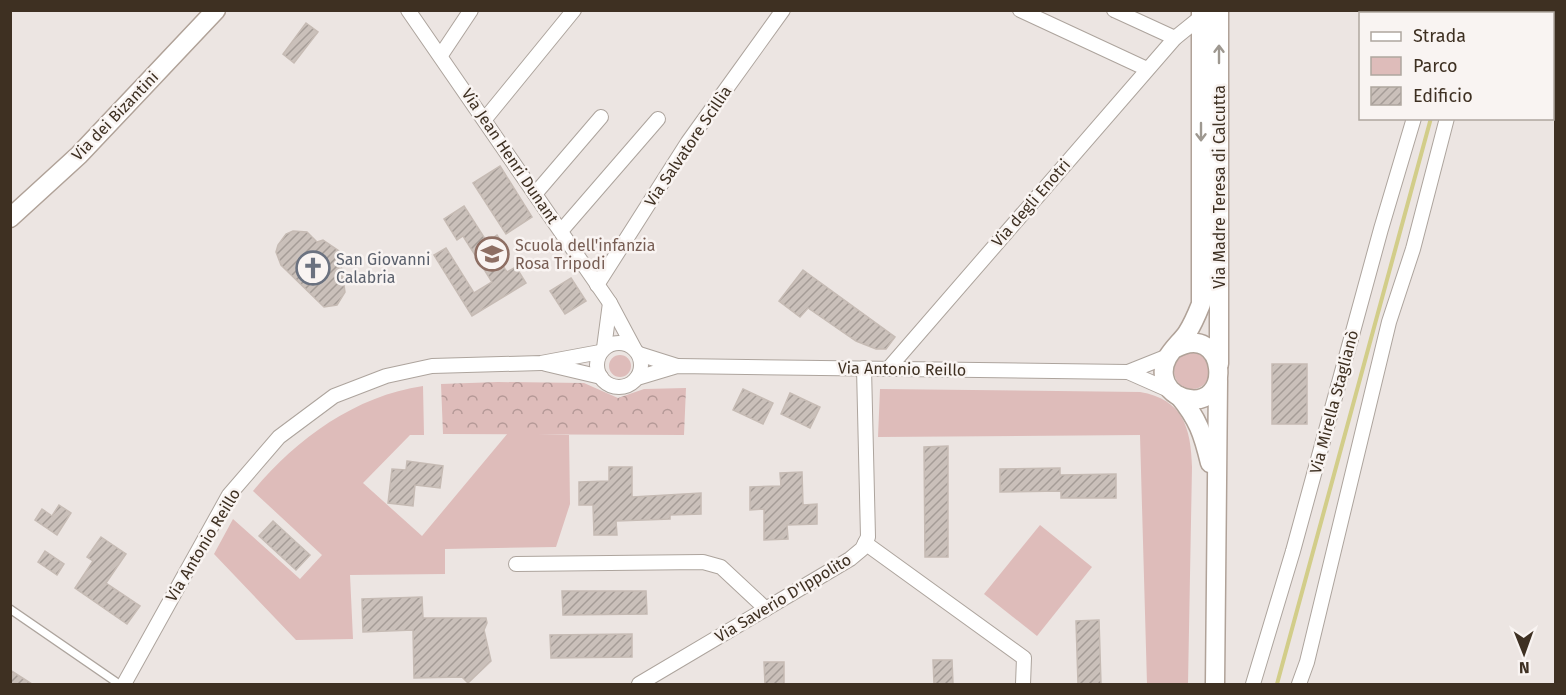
<svg xmlns="http://www.w3.org/2000/svg" width="1566" height="695" viewBox="0 0 1566 695" font-family="'Fira Sans',sans-serif">
<style>
.green{fill:#debcba}
.forest{fill:url(#forest-crowns)}
.lines{fill:none;stroke-linecap:round;stroke-linejoin:round}
.stream{stroke:#d2cd89;stroke-width:4}
.building{fill:url(#building-hatch);stroke:#c6bbb4;stroke-width:1.5}
.lane-casing{stroke:#ada49d;stroke-width:10}
.street-casing{stroke:#ada49d;stroke-width:16}
.secondary-casing{stroke:#b0a298;stroke-width:21}
.lane{stroke:#fff;stroke-width:7}
.street{stroke:#fff;stroke-width:14}
.secondary{stroke:#fff;stroke-width:18}
.oneway{stroke:#9e9890}
.labels{text-anchor:middle;dominant-baseline:central;stroke-width:5;stroke-linejoin:round;paint-order:stroke}
.street-label{font-size:16px;fill:#3e3022;stroke:#f9f4f2}
.education-label{font-size:16px;fill:#785e54;stroke:#f9f4f2;text-anchor:start}
.worship-label{font-size:16px;fill:#5b616d;stroke:#f9f4f2;text-anchor:start}
</style>
<defs>
<pattern id="forest-crowns" width="20" height="18" patternUnits="userSpaceOnUse" patternTransform="scale(1.5)"><rect width="20" height="18" fill="#debcba"/><path d="M2 6a3 3 0 1 1 6 0M12 15a3 3 0 1 1 6 0" fill="none" stroke="#b59997"/></pattern>
<pattern id="building-hatch" width="6" height="6" patternUnits="userSpaceOnUse" patternTransform="scale(1.5)"><rect width="6" height="6" fill="#cac0ba"/><path d="M-1 1l2-2M0 6l6-6M5 7l2-2" fill="none" stroke="#a59c97"/></pattern>
</defs>
<rect width="100%" height="100%" fill="#ece5e2"/>
<!-- green -->
<g class="green">
<circle cx="1192" cy="371" r="18"/>
<circle cx="620" cy="366" r="11"/>
<path d="M423,386L424,435H410L363,483L422,536L508,433L569,435L570,504L556,547L445,549V574L350,575L353,639L296,640L214,554L233,519L300,579L322,555L253,491C296,439 355,396 423,386Z"/>
<path d="M880,389L1140,392C1183,399 1191,428 1192,467L1188,684H1147L1140,435L878,437Z"/>
<polygon points="1040,525 1092,567 1037,636 984,594"/>
</g>
<!-- forest -->
<polygon class="forest" points="498,382 584,383 618,398 644,389 686,388 684,435 443,434 441,384"/>
<g class="lines">
<!-- stream -->
<g class="stream">
<polyline points="1466,14 1467,10"/>
<polyline points="1277,684 1431,118"/>
</g>
</g>
<!-- building -->
<g class="building">
<polygon points="306,23 318,32 294,63 283,54"/>
<polygon points="500,166 532,217 506,234 473,183"/>
<polygon points="464,206 487,242 497,235 505,247 495,254 507,272 516,267 526,283 472,316 434,255 446,248 474,293 492,282 463,236 457,240 444,219"/>
<polygon points="293,231 307,232 317,242 323,240 339,251 345,292 337,305 324,307 281,265 276,252 278,245 286,234"/>
<polygon points="803,270 895,337 886,349 876,349 856,341 808,308 800,317 779,301"/>
<polygon points="571,278 586,301 565,314 550,291"/>
<rect x="1272" y="364" width="35" height="60"/>
<polygon points="743,389 773,403 763,424 733,410"/>
<polygon points="790,393 820,407 810,428 781,414"/>
<polygon points="948,446 948,557 925,557 924,447"/>
<polygon points="407,461 443,466 440,488 415,485 413,506 388,503 392,469 406,470"/>
<polygon points="609,467 632,467 632,497 701,493 701,514 670,515 670,519 616,521 617,535 594,535 593,505 579,505 579,482 609,481"/>
<polygon points="1060,468 1060,475 1116,474 1116,498 1061,498 1061,491 1000,492 1000,469"/>
<polygon points="802,472 803,505 817,504 817,524 787,525 788,539 764,540 764,509 750,510 750,487 781,486 780,473"/>
<polygon points="59,505 71,513 57,535 35,520 42,509 52,516"/>
<polygon points="273,521 310,555 296,570 259,536"/>
<polygon points="101,537 126,554 106,583 140,606 127,624 75,588 93,561 87,557"/>
<polygon points="45,551 64,564 57,575 38,562"/>
<polygon points="562,591 646,591 647,614 563,615"/>
<polygon points="422,597 423,618 486,618 487,623 484,630 491,661 468,683 462,677 414,678 413,630 363,632 362,599"/>
<polygon points="1099,620 1101,684 1078,684 1076,621"/>
<polygon points="632,634 632,657 551,658 550,635"/>
<polygon points="933,660 952,660 953,684 934,684"/>
<polygon points="764,662 784,662 784,684 765,684"/>
<polygon points="10,670 32,684 10,684"/>
</g>
<g class="lines">
<defs>
<polyline id="lane" points="10,609 119,684"/>
<g id="street">
<polyline points="408,10 610,303 634,348"/>
<polyline points="1020,10 1147,69"/>
<polyline points="1114,10 1175,38"/>
<polyline points="1448,14 1449,10"/>
<polyline points="1482,14 1483,10"/>
<polyline points="441,55 471,10"/>
<polyline points="485,119 574,10"/>
<polyline points="535,194 601,117"/>
<polyline points="561,231 658,119"/>
<polyline points="597,285 688,142 783,10"/>
<circle cx="619" cy="365" r="22"/>
<polyline points="604,348 610,303"/>
<polyline points="639,354 677,366"/>
<polyline points="546,364 601,377"/>
<polyline points="888,369 1175,38 1201,17"/>
<polyline points="1128,372 1168,356"/>
<polyline points="637,378 677,366 1128,372 1171,391"/>
<polyline points="865,543 1024,658 1023,684"/>
<polyline points="516,564 703,562 721,567 766,609"/>
<polyline points="124,684 229,495 279,437 334,396 386,376 432,366 541,363 600,352"/>
<polyline points="639,684 850,559 862,549 868,537 864,368"/>
<polyline points="1253,684 1293,551 1381,229 1414,118"/>
<polyline points="1299,684 1307,662 1389,322 1413,249 1447,118"/>
</g>
<g id="secondary">
<polyline points="1219,10 1219,364"/>
<polyline points="10,218 79,155 216,10"/>
<path d="M1174,349C1227,319 1235,412 1184,398C1173,395 1165,386 1164,376C1161,357 1178,346 1187,333C1193,324 1197,314 1201,304V10"/>
<path d="M1179,396C1198,419 1203,434 1210,463"/>
<polyline points="1215,684 1218,381"/>
</g>
</defs>
<!-- lane casing -->
<use href="#lane" class="lane-casing"/>
<!-- street casing -->
<use href="#street" class="street-casing"/>
<!-- secondary casing -->
<use href="#secondary" class="secondary-casing"/>
<!-- lane -->
<use href="#lane" class="lane"/>
<!-- street -->
<use href="#street" class="street"/>
<!-- secondary -->
<use href="#secondary" class="secondary"/>
</g>
<!-- one-way arrows -->
<defs><path id="oneway-shaft" d="M-6 0H5M1.5-3L5.5 0L1.5 3" fill="none" stroke-width="1.6" stroke-linecap="round" stroke-linejoin="round" transform="scale(1.5)"/></defs>
<g class="oneway">
<use href="#oneway-shaft" transform="translate(1219 54) rotate(-90)"/>
<use href="#oneway-shaft" transform="translate(1201 132) rotate(90)"/>
</g>
<!-- icons -->
<defs>
<symbol id="school-ring" viewBox="-11 -11 22 22"><circle r="9.5" fill="#f9f4f2" stroke="#8d6e63" stroke-width="1.5"/><path d="M0-5L7-2L0 1L-7-2ZM-4 1L0 2.5L4 1V4Q0 6-4 4Z" fill="#8d6e63"/></symbol>
<symbol id="church-ring" viewBox="-11 -11 22 22"><circle r="9.5" fill="#f9f4f2" stroke="#6b7280" stroke-width="1.5"/><path d="M-1.2-6h2.4v3.5h3.3v2.4h-3.3V6h-2.4V-.1h-3.3v-2.4h3.3Z" fill="#6b7280"/></symbol>
</defs>
<g fill-rule="evenodd">
<use href="#school-ring" x="473" y="235" width="38" height="38"/>
<use href="#church-ring" x="294" y="249" width="38" height="38"/>
</g>
<g class="labels">
<!-- street labels -->
<g class="street-label">
<text transform="translate(115 116) rotate(-46)">Via dei Bizantini</text>
<text transform="translate(688 146) rotate(-56)">Via Salvatore Scillìa</text>
<text transform="translate(510 156) rotate(56)">Via Jean Henri Dunant</text>
<text transform="translate(1219 187) rotate(-90)">Via Madre Teresa di Calcutta</text>
<text transform="translate(1031 203) rotate(-49)">Via degli Enotri</text>
<text transform="translate(902 369) rotate(1)">Via Antonio Reillo</text>
<text transform="translate(1334 402) rotate(-75)">Via Mirella Staglianò</text>
<text transform="translate(203 545) rotate(-59)">Via Antonio Reillo</text>
<text transform="translate(783 598) rotate(-31)">Via Saverio D'Ippolito</text>
</g>
<!-- education labels -->
<g class="education-label">
<text x="515" y="245">Scuola dell'infanzia<tspan x="515" dy="18">Rosa Tripodi</tspan></text>
</g>
<!-- worship labels -->
<g class="worship-label">
<text x="336" y="259">San Giovanni<tspan x="336" dy="18">Calabria</tspan></text>
</g>
</g>
<!-- border -->
<rect width="1566" height="695" fill="none" stroke="#3e3022" stroke-width="24"/>
<!-- legend -->
<rect x="1359" y="12" width="195" height="108" fill="#f9f4f2" stroke="#aea69f" stroke-width="1.5"/>
<rect x="1371" y="32" width="30" height="9" fill="#ffffff" stroke="#aea69f" stroke-width="1.5"/>
<text x="1413" y="42" font-size="18" fill="#3e3022">Strada</text>
<rect x="1371" y="57" width="30" height="18" fill="#debcba" stroke="#aea69f" stroke-width="1.5"/>
<text x="1413" y="72" font-size="18" fill="#3e3022">Parco</text>
<rect x="1371" y="87" width="30" height="18" fill="url(#building-hatch)" stroke="#aea69f" stroke-width="1.5"/>
<text x="1413" y="102" font-size="18" fill="#3e3022">Edificio</text>
<!-- north arrow -->
<g transform="translate(1524 653) rotate(179)" stroke="#f9f4f2" stroke-width="4.5" paint-order="stroke">
<path d="M0-4.5L10 22L0 15L-10 22Z" fill="#3e3022"/>
<text y="-9" font-size="16" font-weight="bold" text-anchor="middle" fill="#3e3022">N</text>
</g>
</svg>
